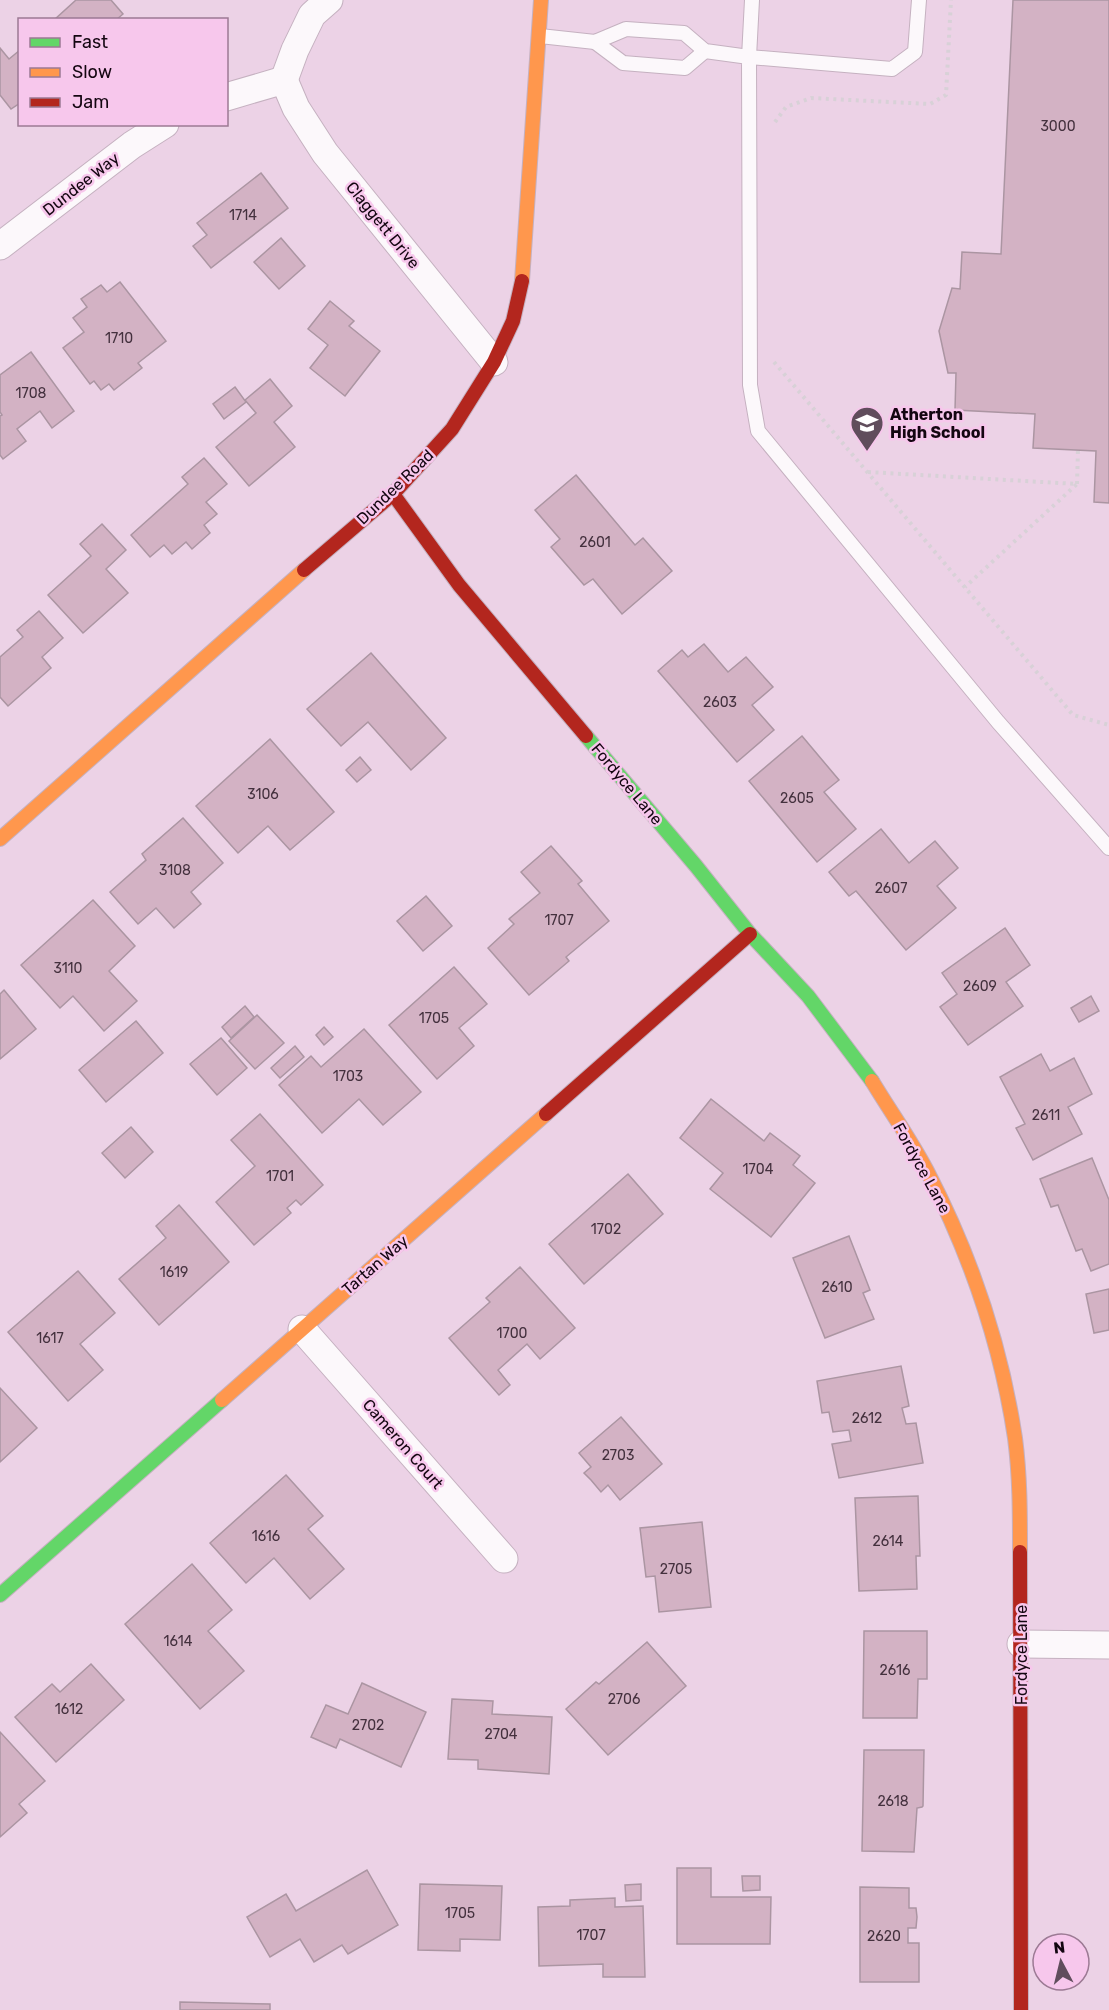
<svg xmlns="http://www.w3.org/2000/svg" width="1109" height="2010" viewBox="0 0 1109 2010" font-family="Rubik,sans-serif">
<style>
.building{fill:#d3b2c4;stroke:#ab95a2;stroke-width:1.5}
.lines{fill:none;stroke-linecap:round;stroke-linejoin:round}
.lane-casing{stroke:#c5b1c0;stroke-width:16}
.street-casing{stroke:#c5b1c0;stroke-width:29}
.fast-casing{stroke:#c5b1c0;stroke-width:16}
.slow-casing{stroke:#c5b1c0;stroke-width:16}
.jam-casing{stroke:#c5b1c0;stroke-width:16}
.path{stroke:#d8d1d7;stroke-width:4;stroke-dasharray:3 4.5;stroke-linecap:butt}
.lane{stroke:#fcf8fb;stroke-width:14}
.street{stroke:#fcf8fb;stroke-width:27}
.fast{stroke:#63d668;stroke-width:14}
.slow{stroke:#ff974d;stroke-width:14}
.jam{stroke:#b3261e;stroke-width:14}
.labels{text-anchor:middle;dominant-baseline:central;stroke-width:5;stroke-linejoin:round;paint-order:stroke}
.number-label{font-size:14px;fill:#44313e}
.street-label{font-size:16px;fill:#140611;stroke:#f7c7ec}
.poi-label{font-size:16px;font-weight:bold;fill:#140611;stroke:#f7c7ec;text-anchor:start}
</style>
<rect width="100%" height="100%" fill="#ecd2e6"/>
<!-- building -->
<g class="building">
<polygon points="76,0 111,0 123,14 116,20 54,20"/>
<polygon points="1013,0 1109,0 1109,503 1094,502 1096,451 1033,448 1035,414 955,410 956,373 948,373 939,331 952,288 960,289 962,252 1001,254"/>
<polygon points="0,48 9,59 20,50 20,103 11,109 0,95"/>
<polygon points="261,173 288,208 211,268 193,246 207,235 197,223"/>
<polygon points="281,238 305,266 279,289 254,262"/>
<polygon points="120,282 166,341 138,363 142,368 114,390 109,384 101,390 94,381 90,384 63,348 84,332 73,318 87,307 81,299 101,285 107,292"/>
<polygon points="330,301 354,321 349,326 380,351 345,396 310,368 328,345 308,329"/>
<polygon points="31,352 74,411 52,428 40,411 17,429 26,441 3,459 0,455 0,416 2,415 0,412 0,375"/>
<polygon points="270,379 292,406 274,422 295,447 249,486 216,447 256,413 245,400"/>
<polygon points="235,387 246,402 224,419 213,404"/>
<polygon points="204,458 227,484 206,502 217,514 204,525 210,533 192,549 186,542 172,554 164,545 150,557 131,535 188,484 182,477"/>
<polygon points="576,475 635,545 643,538 672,571 622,614 593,579 584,585 551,547 560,539 535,510"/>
<polygon points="102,524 126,550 106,569 128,593 83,633 48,595 91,556 80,544"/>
<polygon points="39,611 63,638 42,657 51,668 8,706 0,697 0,657 23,637 17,630"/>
<polygon points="704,644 728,672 746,657 773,687 752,705 774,730 737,762 658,671 682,650 688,657"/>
<polygon points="371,653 446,738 411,770 368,722 341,746 307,709"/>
<polygon points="802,736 839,780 824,792 856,829 817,862 749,781"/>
<polygon points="270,739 334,812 290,850 268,826 238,853 196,806"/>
<polygon points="360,757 371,770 357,782 346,770"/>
<polygon points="183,818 223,863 191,892 201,904 174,928 156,908 138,924 110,892 146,860 142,854"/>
<polygon points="881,829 909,863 935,841 958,868 937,886 956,908 906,950 856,891 849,896 829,872"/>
<polygon points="551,846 582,881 578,884 609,921 566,957 569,961 529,995 488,948 514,924 509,919 540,893 521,872"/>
<polygon points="426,896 452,926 423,951 397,921"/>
<polygon points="93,900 135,946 109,971 137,1001 104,1031 73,996 60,1008 21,965"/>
<polygon points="1005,928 1030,965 1006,982 1023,1006 968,1045 940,1007 957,994 942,973"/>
<polygon points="454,967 487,1004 459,1028 474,1046 437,1079 389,1025"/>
<polygon points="4,990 36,1029 0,1059 0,994"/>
<polygon points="1091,996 1099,1011 1079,1022 1071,1008"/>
<polygon points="245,1006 254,1017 231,1038 222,1027"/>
<polygon points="257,1015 284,1043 255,1069 229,1041"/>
<polygon points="136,1021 163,1053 106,1102 79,1070"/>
<polygon points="324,1027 333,1037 324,1045 316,1035"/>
<polygon points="364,1029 421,1092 383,1125 359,1099 322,1133 279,1085 311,1056 321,1067"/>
<polygon points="221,1038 247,1068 217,1095 190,1064"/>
<polygon points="295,1046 304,1057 280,1078 271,1068"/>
<polygon points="1041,1054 1050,1071 1074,1058 1092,1094 1068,1107 1082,1134 1033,1160 1016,1128 1025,1124 1000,1077"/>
<polygon points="711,1099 764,1141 770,1133 800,1156 793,1165 815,1183 771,1237 710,1189 723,1173 680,1138"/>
<polygon points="260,1114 323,1185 301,1205 296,1200 287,1208 291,1213 254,1245 216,1202 255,1166 231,1140"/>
<polygon points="131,1127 153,1152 125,1178 102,1153"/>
<polygon points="1092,1158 1109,1200 1109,1264 1091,1271 1082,1249 1076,1251 1058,1205 1051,1207 1040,1179"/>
<polygon points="628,1174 663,1214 584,1284 549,1244"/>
<polygon points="179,1205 229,1262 159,1325 119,1279 166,1238 156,1226"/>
<polygon points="849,1236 870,1290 863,1293 874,1319 825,1338 793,1258"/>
<polygon points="520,1267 575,1328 540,1359 527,1344 498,1370 510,1385 499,1395 449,1338 490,1302 486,1298"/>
<polygon points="78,1271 115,1313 80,1344 103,1370 68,1401 8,1332"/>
<polygon points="1109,1289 1109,1330 1094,1333 1086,1294"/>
<polygon points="901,1366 909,1406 902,1408 906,1424 916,1423 923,1463 839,1478 832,1444 851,1441 849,1430 833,1432 829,1412 822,1413 817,1381"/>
<polygon points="0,1388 37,1428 0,1462"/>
<polygon points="621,1417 662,1464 620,1500 608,1485 601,1492 591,1480 584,1473 591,1467 579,1453"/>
<polygon points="286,1475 323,1516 308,1529 344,1569 310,1599 274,1558 246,1583 210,1543"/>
<polygon points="918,1496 920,1556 916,1556 917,1589 859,1591 855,1498"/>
<polygon points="702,1522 711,1607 659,1612 655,1576 646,1577 640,1528"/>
<polygon points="192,1564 232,1610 208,1631 244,1671 200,1709 125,1624"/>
<polygon points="864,1631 927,1631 927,1679 918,1679 917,1718 863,1718"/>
<polygon points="647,1642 686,1686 608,1755 566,1709 596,1682 599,1684"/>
<polygon points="91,1664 124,1700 56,1762 15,1717 52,1684 60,1692"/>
<polygon points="362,1683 426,1712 401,1767 340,1739 336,1748 311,1737 326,1705 348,1714"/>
<polygon points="452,1699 493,1701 492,1714 552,1717 549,1774 478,1769 478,1760 448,1759"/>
<polygon points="0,1732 45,1781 19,1804 27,1813 0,1837"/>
<polygon points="864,1750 924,1750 923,1806 922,1807 917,1808 914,1852 862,1851"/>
<polygon points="677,1868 711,1868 711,1897 771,1897 770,1944 677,1944"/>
<polygon points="367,1870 398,1925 348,1954 342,1945 314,1962 300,1939 270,1957 247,1917 286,1894 296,1911"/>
<polygon points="742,1876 760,1876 760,1890 743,1891"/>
<polygon points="420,1884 502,1886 500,1940 460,1939 460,1951 418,1950"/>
<polygon points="641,1884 641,1900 626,1901 625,1885"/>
<polygon points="860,1887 909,1888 909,1908 916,1908 917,1917 916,1928 908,1928 908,1943 919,1943 919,1982 860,1982"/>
<polygon points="615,1898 615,1907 643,1906 645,1977 603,1977 603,1964 539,1966 538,1907 570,1906 570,1900"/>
<polygon points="180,2002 270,2004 270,2010 180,2010"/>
</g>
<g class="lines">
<defs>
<g id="lane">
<polyline points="752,0 749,57 892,69 915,52 919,0"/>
<polyline points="540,36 595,42 626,29 684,33 705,51 749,57 750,385 758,431 998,722 1109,848"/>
<polyline points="595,42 623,63 685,68 705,51"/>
</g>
<g id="street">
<polyline points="284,80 296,108 325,153 494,362"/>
<polyline points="284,80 295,50 312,15 329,0"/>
<polyline points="226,97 284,80"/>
<polyline points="0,246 132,145 165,124"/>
<polyline points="302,1329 504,1559"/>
<polyline points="1021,1644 1109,1645"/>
</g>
<g id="fast">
<polyline points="586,736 696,866 750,934 808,996 872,1081"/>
<polyline points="0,1595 222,1400"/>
</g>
<g id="slow">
<polyline points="522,281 541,0"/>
<polyline points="0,839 304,570"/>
<path d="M872,1081C890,1111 911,1140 927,1171C970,1254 1001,1345 1015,1438C1020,1476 1020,1514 1020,1552"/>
<polyline points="222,1400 546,1114"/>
</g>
<g id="jam">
<polyline points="393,494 459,585 586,736"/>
<polyline points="304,570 393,494 452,429 494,362 513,321 522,281"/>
<polyline points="546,1114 750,934"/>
<polyline points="1020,1552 1021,2010"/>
</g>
</defs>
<!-- lane casing -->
<use href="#lane" class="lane-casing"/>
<!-- street casing -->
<use href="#street" class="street-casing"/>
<!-- fast casing -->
<use href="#fast" class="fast-casing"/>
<!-- slow casing -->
<use href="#slow" class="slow-casing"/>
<!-- jam casing -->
<use href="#jam" class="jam-casing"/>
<!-- path -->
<g class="path">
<polyline points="775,122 786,107 811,98 930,104 946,95 951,0"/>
<polyline points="774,362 1073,715 1109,725"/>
<polyline points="868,472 1077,484 965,587"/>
<polyline points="1077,484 1078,449"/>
</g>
<!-- lane -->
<use href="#lane" class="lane"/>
<!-- street -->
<use href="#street" class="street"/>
<!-- fast -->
<use href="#fast" class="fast"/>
<!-- slow -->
<use href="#slow" class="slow"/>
<!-- jam -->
<use href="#jam" class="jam"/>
</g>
<!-- icons -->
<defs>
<symbol id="school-pin" viewBox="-11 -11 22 30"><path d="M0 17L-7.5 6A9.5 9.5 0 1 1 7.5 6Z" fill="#604d5c" stroke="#f7c7ec"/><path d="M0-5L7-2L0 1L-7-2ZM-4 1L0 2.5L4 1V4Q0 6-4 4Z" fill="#fff"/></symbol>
</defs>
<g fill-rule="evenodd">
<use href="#school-pin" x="848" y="404" width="38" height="52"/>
</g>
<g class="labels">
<!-- number labels -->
<g class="number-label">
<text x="1058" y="126">3000</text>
<text x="243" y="215">1714</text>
<text x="119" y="338">1710</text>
<text x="31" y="393">1708</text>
<text x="595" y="542">2601</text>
<text x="720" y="702">2603</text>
<text x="263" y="794">3106</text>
<text x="797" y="798">2605</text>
<text x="175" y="870">3108</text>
<text x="891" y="888">2607</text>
<text x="559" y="920">1707</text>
<text x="68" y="968">3110</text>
<text x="980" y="986">2609</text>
<text x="434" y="1018">1705</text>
<text x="348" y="1076">1703</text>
<text x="1046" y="1115">2611</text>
<text x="758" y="1169">1704</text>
<text x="280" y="1176">1701</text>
<text x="606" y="1229">1702</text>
<text x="174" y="1272">1619</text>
<text x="837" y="1287">2610</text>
<text x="512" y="1333">1700</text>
<text x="50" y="1338">1617</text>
<text x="867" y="1418">2612</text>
<text x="618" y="1455">2703</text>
<text x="266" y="1536">1616</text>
<text x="888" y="1541">2614</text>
<text x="676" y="1569">2705</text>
<text x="178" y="1641">1614</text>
<text x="895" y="1670">2616</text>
<text x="624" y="1699">2706</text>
<text x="69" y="1709">1612</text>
<text x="368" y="1725">2702</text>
<text x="501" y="1734">2704</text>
<text x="893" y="1801">2618</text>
<text x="460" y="1913">1705</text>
<text x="591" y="1935">1707</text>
<text x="884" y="1936">2620</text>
</g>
<!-- street labels -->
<g class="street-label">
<text transform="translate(81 184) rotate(-38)">Dundee Way</text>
<text transform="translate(383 225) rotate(51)">Claggett Drive</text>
<text transform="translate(395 487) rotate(-44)">Dundee Road</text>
<text transform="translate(627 784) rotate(50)">Fordyce Lane</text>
<text transform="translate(922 1168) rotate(61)">Fordyce Lane</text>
<text transform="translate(375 1265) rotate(-41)">Tartan Way</text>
<text transform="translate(403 1444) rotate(49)">Cameron Court</text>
<text transform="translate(1021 1655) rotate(-90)">Fordyce Lane</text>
</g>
<!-- poi labels -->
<g class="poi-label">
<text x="890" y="414">Atherton<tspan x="890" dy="18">High School</tspan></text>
</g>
</g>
<!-- legend -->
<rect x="18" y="18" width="210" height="108" fill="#f7c7ec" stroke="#9c7a94" stroke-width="1.5"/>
<rect x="30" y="38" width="30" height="9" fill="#63d668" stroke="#9c7a94" stroke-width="1.5"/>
<text x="72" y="48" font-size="18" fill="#140611">Fast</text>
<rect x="30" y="68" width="30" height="9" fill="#ff974d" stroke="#9c7a94" stroke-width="1.5"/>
<text x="72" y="78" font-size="18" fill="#140611">Slow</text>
<rect x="30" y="98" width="30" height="9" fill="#b3261e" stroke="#9c7a94" stroke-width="1.5"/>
<text x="72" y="108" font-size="18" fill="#140611">Jam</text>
<!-- north arrow -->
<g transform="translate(1061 1962) rotate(353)"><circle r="28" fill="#f7c7ec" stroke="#9c7a94" stroke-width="1.5"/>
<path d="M0-4.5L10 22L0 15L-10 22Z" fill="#604d5c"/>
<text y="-9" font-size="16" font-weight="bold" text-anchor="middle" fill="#140611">N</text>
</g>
</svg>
